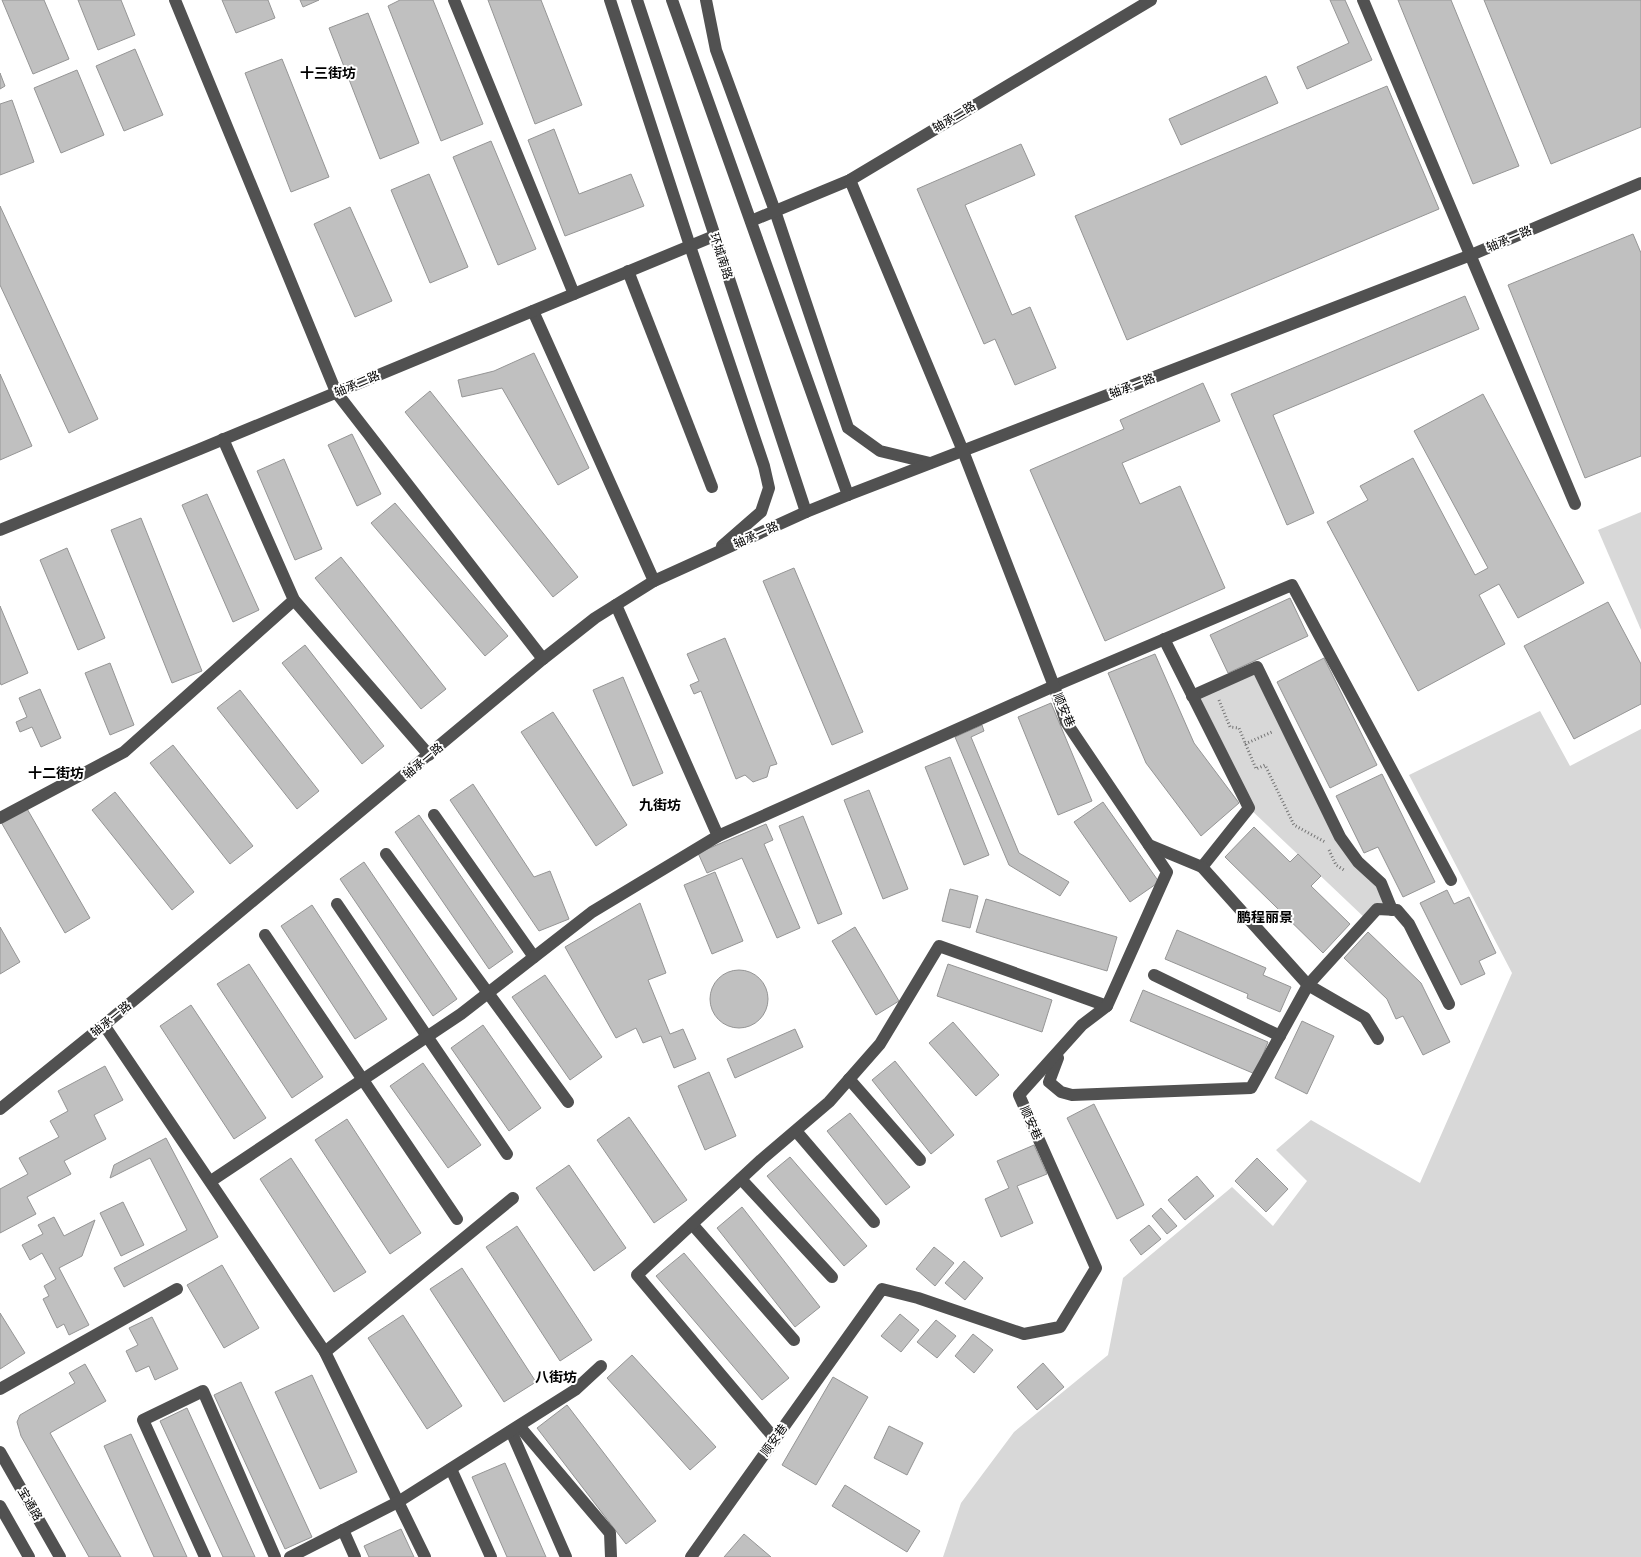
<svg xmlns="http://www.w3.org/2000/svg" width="1641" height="1557" viewBox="0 0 1641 1557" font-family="'Roboto Condensed','Noto Sans SC',sans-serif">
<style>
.green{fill:#d8d8d8}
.building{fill:#c0c0c0;stroke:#959595}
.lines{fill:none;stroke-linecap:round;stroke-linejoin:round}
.path{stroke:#737373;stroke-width:3;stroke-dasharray:1 2.5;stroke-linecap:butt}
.minor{stroke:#515151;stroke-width:12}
.labels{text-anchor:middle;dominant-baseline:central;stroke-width:4;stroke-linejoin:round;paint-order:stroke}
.street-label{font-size:12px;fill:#000;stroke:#fff}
.neighbourhood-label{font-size:14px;font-weight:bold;fill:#000;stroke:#fff}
</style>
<rect width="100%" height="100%" fill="#fff"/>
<!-- green -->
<g class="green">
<polygon points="1641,512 1641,630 1598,530"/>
<polygon points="1257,667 1340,837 1381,883 1392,910 1367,920 1249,808 1192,696"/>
<polygon points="1540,711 1570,766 1641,729 1641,1557 943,1557 961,1503 1014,1432 1108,1355 1123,1278 1232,1187 1273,1226 1307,1181 1276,1150 1311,1120 1420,1183 1512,973 1409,775"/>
</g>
<!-- building -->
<g class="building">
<polygon points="2,0 44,0 69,59 33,74"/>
<polygon points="78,0 121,0 135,35 98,50"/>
<polygon points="222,0 268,0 275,18 236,33"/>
<polygon points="300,0 319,0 303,7"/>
<polygon points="400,0 433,0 483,124 441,141 388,6"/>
<polygon points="488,0 541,0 582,105 535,124"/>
<polygon points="1330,0 1345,0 1372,60 1307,89 1297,67 1349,43"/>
<polygon points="1398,0 1451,0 1519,166 1473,184"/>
<polygon points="1484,0 1641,0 1641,127 1551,164"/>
<polygon points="368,13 419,143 380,159 329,28"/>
<polygon points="135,49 163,115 124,131 96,66"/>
<polygon points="282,59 329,177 291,192 245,73"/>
<polygon points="77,70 104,135 61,153 34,88"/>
<polygon points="0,73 5,86 0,89"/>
<polygon points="1266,76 1278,103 1181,145 1169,119"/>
<polygon points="1387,86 1439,209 1127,340 1075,216"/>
<polygon points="12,100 34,162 0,175 0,104"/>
<polygon points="554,129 579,194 631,174 644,206 565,236 528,140"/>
<polygon points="491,141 536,249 498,265 453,157"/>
<polygon points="1021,144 1035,175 965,205 1012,315 1030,307 1056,368 1015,385 995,339 984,344 917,189"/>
<polygon points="429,174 468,267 430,283 391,190"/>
<polygon points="0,206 98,419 69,433 0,285"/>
<polygon points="350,207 392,301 355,317 314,224"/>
<polygon points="1633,234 1641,253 1641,456 1585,478 1508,285"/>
<polygon points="1465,296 1479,329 1273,415 1314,513 1287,525 1231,394"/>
<polygon points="534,353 589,468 558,485 502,388 462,397 458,380 494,371"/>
<polygon points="0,374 32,446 0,460"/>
<polygon points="1203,383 1220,421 1122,463 1140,504 1180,486 1225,588 1105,641 1030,470 1124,429 1120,420"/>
<polygon points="430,391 578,577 553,597 405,412"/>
<polygon points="1483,394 1584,583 1518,618 1499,584 1479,595 1505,644 1418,691 1327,522 1368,500 1360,486 1413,458 1475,575 1488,568 1414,431"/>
<polygon points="352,434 381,494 357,506 328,445"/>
<polygon points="284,459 322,549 295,560 257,471"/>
<polygon points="207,494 259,610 233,622 182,505"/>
<polygon points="395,503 508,636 485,656 371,523"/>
<polygon points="141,518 202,671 172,683 111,530"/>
<polygon points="67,548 105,638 78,650 40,560"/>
<polygon points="341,557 446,689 421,709 315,578"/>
<polygon points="794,568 863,732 832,745 763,581"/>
<polygon points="1290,598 1308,636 1228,673 1210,635"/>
<polygon points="1608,602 1641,664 1641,704 1574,739 1524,646"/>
<polygon points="0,606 28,673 1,685 0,682"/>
<polygon points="725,638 777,764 770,766 767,777 753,782 745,775 736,779 701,691 694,694 690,685 699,681 687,654"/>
<polygon points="305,645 384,746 362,764 282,663"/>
<polygon points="1155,654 1194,743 1239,803 1201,836 1146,763 1108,673"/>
<polygon points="1324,658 1377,765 1330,788 1277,682"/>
<polygon points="110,663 134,725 110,735 85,673"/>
<polygon points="623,677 663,773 633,786 593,690"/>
<polygon points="40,689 61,738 41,747 32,727 20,732 16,722 27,717 19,698"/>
<polygon points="240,690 319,791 297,809 217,708"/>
<polygon points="1051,703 1092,801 1058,815 1018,717"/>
<polygon points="553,712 627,825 596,846 521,732"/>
<polygon points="982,725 984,731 971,737 1019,853 1069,882 1060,896 1009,865 955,737"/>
<polygon points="173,745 253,846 230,864 150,763"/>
<polygon points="950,757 989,855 964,865 925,767"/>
<polygon points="1382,774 1435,882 1403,897 1378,847 1364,853 1336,796"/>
<polygon points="473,784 534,877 550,871 569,919 539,931 450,800"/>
<polygon points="869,790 908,889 883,899 844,800"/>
<polygon points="115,792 194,892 172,910 92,810"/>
<polygon points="1103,802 1159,882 1130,902 1074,822"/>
<polygon points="26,807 90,918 65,933 1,822"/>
<polygon points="419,815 513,952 489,969 395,832"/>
<polygon points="803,816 842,914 818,924 779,826"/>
<polygon points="766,824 773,840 764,844 800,928 777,938 742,858 707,873 698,853"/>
<polygon points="1254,827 1290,862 1298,854 1321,876 1311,886 1350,924 1323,953 1225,857"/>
<polygon points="364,862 457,999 433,1016 340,879"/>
<polygon points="715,872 743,941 712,954 684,885"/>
<polygon points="950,889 978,896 970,928 942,921"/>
<polygon points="1447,890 1454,904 1469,897 1496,953 1479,961 1485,974 1461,985 1420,903"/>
<polygon points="986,899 1117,937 1107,971 976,932"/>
<polygon points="640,903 666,973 648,980 670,1034 683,1029 696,1059 674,1068 661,1036 643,1043 636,1028 616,1038 565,947"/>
<polygon points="312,905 387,1019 355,1039 281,926"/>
<polygon points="0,927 20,962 0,974"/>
<polygon points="855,927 899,1001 876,1015 832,941"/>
<polygon points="1177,930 1266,968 1263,975 1291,987 1280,1012 1247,998 1248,994 1165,959"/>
<polygon points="1368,932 1421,983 1450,1042 1423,1055 1403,1016 1396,1019 1387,999 1344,958"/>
<polygon points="249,964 323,1077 292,1098 217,984"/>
<polygon points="948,964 1052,1000 1042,1032 937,996"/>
<circle cx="739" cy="999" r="29"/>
<polygon points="545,975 602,1057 570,1080 512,997"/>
<polygon points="1143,990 1268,1042 1255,1074 1130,1021"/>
<polygon points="191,1005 266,1118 234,1139 160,1026"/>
<polygon points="1302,1021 1334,1036 1307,1094 1275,1078"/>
<polygon points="953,1022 999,1075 976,1096 929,1043"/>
<polygon points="483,1025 541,1108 509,1131 451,1048"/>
<polygon points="795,1029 803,1047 735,1078 727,1059"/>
<polygon points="895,1061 954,1135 931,1154 872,1080"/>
<polygon points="423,1063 481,1145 448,1168 390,1086"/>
<polygon points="105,1066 123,1100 94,1115 106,1139 64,1161 71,1174 27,1197 36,1214 0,1233 0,1189 28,1174 19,1158 59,1137 50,1121 68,1111 58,1091"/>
<polygon points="709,1072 736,1136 705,1150 678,1086"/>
<polygon points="1094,1104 1144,1205 1117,1219 1067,1118"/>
<polygon points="850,1113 910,1187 886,1205 827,1131"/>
<polygon points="629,1117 687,1200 654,1223 597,1140"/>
<polygon points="347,1119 421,1233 390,1254 315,1140"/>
<polygon points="166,1138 218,1237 124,1287 114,1268 187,1230 150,1158 110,1178 114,1165"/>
<polygon points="1034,1145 1047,1174 1017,1186 1033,1223 1001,1237 985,1199 1009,1188 997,1161"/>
<polygon points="790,1157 867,1246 844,1266 767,1176"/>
<polygon points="291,1158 366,1272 334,1292 260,1179"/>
<polygon points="1257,1158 1288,1189 1266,1212 1235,1181"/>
<polygon points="569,1165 626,1248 594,1271 536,1188"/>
<polygon points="1197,1176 1214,1196 1185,1220 1168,1200"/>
<polygon points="123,1202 144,1245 121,1256 100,1213"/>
<polygon points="742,1207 820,1307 795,1327 717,1228"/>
<polygon points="1161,1208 1177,1226 1167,1234 1152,1216"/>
<polygon points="54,1217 64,1236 95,1220 82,1256 59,1268 89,1325 69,1335 64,1324 57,1328 43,1299 49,1296 44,1286 56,1279 42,1253 30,1260 22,1245 43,1234 38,1225"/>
<polygon points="1149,1225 1161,1239 1141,1255 1130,1240"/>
<polygon points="517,1226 592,1340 560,1361 486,1247"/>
<polygon points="934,1247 954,1263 935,1286 916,1269"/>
<polygon points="684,1253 789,1378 762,1400 656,1276"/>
<polygon points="964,1261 983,1278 965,1300 945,1283"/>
<polygon points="222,1265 259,1328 224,1348 187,1285"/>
<polygon points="462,1268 536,1382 504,1402 430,1289"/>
<polygon points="0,1313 25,1353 0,1369"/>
<polygon points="900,1314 919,1330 901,1352 881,1336"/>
<polygon points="403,1315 462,1406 427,1429 368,1338"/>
<polygon points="152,1317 178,1369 155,1380 149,1366 136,1372 126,1351 138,1345 129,1328"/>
<polygon points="936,1320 956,1336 937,1358 917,1342"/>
<polygon points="973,1334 993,1350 974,1373 955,1356"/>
<polygon points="632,1355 716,1447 690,1470 607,1378"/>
<polygon points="1043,1363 1064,1387 1037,1410 1017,1387"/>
<polygon points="85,1364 106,1401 50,1433 121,1557 89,1557 21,1436 17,1422 20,1415 75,1383 69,1373"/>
<polygon points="312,1375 357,1472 320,1489 275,1392"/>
<polygon points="833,1377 868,1397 816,1485 782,1465"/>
<polygon points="241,1382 312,1537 285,1549 214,1395"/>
<polygon points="567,1405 656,1521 626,1544 537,1428"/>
<polygon points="187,1408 255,1557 223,1557 160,1421"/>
<polygon points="889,1426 923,1443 907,1475 874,1458"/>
<polygon points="131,1434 187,1557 154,1557 104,1446"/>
<polygon points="505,1463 546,1557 507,1557 472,1477"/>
<polygon points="845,1485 920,1531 907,1552 832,1506"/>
<polygon points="401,1529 414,1557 369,1557 364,1546"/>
<polygon points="744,1534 771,1557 724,1557"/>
</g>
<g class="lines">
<!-- path -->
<g class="path">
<polyline points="1219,700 1230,727 1239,728 1256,769 1265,765 1294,825 1325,842"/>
<polyline points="1245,744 1272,732"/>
<polyline points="1329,850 1336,865 1344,870"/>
</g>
<!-- minor -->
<g class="minor">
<polyline points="175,0 336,392 543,659"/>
<polyline points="454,0 574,294"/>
<polyline points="610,0 690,246 764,466 769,488 761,512 722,546"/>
<polyline points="637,0 806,512"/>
<polyline points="672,0 848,495"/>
<polyline points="706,0 716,50 775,211 848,428 880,451 930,463"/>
<polyline points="1363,0 1575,504"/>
<polyline points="751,221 850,180 1151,0"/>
<polyline points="628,271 712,487"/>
<polyline points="533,311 654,581"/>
<polyline points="0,530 200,449 714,236"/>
<polyline points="294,600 429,755"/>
<polyline points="616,605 718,836"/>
<polyline points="1192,696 1257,667 1340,837 1358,862 1381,883 1392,910"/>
<polyline points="434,815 534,957"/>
<polyline points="0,818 124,752 294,600 223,439"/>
<polyline points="1149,845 1202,867 1249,808 1164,639"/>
<polyline points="386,854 568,1102"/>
<polyline points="1202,867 1308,985 1365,1018 1378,1039"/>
<polyline points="337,904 507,1154"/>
<polyline points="265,935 457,1219"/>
<polyline points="1154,975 1280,1036"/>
<polyline points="104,1025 325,1352 425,1557"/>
<polyline points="1058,1058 1049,1082 1061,1092 1072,1095 1251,1088 1308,985 1377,909 1397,910 1409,924 1449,1004"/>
<polyline points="849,1079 920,1160"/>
<polyline points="0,1109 104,1025 543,659 595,618 654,581 806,512 848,495 1471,255 1641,183"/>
<polyline points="796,1131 874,1222"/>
<polyline points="741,1179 832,1277"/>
<polyline points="211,1181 461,1014 592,912 718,836 1054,686 1292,585 1451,880"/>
<polyline points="692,1224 794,1340"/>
<polyline points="325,1352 513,1198"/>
<polyline points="0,1389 177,1289"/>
<polyline points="519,1426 610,1533 611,1557"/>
<polyline points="511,1431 566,1557"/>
<polyline points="775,1439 637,1275 761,1160 829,1102 880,1044 939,946 1107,1006"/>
<polyline points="0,1452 60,1557"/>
<polyline points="451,1469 491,1557"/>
<polyline points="0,1506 29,1557"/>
<polyline points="343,1530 355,1557"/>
<polyline points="205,1557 143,1420 203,1391 275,1557"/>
<polyline points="290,1557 398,1502 575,1390 601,1366"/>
<polyline points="691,1557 882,1289 918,1298 1024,1334 1060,1327 1096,1268 1019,1095 1082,1025 1107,1006 1167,872 1066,722 1054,686 963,451 850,180"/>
</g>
</g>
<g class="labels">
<!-- street labels -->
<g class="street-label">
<text transform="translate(954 117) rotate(-31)">轴承二路</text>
<text transform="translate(1509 239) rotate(-23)">轴承一路</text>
<text transform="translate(721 256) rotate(72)">环城南路</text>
<text transform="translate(357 384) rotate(-23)">轴承二路</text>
<text transform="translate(1132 386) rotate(-21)">轴承一路</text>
<text transform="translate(756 535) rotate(-24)">轴承一路</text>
<text transform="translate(1064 710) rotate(67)">顺安巷</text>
<text transform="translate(423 761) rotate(-40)">轴承一路</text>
<text transform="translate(111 1019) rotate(-39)">轴承一路</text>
<text transform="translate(1031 1123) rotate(66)">顺安巷</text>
<text transform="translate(774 1440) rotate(-54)">顺安巷</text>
<text transform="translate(30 1504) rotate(60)">宝通路</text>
</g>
<!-- neighbourhood labels -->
<g class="neighbourhood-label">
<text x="328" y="73">十三街坊</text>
<text x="56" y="773">十二街坊</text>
<text x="660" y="805">九街坊</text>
<text x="1265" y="917">鹏程丽景</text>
<text x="556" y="1377">八街坊</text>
</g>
</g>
</svg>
